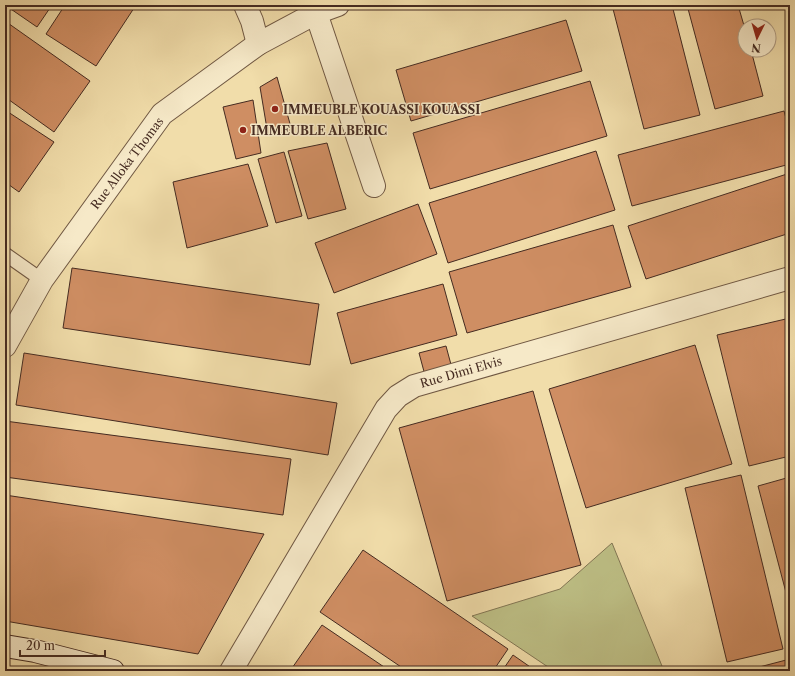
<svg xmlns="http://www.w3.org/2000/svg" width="795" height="676" viewBox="0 0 795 676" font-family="'Libre Caslon Text',serif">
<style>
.park{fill:#bec086;stroke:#827654}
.building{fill:#cf8e63;stroke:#452b21}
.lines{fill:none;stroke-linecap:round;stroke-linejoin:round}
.lane-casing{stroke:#705843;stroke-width:15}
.street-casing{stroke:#705843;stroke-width:24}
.secondary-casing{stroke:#452b21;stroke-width:24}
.lane{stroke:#f6e9c8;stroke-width:13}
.street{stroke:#f6e9c8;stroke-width:22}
.secondary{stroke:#f6e9c8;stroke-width:22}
.poi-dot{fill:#8f2418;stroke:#f6e9c8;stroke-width:1.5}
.labels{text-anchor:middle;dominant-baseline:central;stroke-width:3;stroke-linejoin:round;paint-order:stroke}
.poi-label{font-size:12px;font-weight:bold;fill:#452b21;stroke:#f6e9c8;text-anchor:start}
.street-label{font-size:12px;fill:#452b21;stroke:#f6e9c8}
</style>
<rect width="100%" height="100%" fill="#f1ddaa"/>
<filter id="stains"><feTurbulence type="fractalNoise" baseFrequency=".005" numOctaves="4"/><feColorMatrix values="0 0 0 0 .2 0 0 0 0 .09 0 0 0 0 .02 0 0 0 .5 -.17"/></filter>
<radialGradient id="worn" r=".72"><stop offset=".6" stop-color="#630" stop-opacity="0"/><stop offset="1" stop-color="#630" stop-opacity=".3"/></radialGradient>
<!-- park -->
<polygon class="park" points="612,543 664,671 554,671 472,616 560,589"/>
<!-- building -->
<g class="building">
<polygon points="5,5 52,5 37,27"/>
<polygon points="65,5 136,5 96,66 46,34"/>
<polygon points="612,5 672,5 700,115 644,129"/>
<polygon points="687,5 738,5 745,29 745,50 751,50 763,96 715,109"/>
<polygon points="566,20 582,71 411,121 396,70"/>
<polygon points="5,21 90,81 54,132 5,97"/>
<polygon points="277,77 292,131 268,135 260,87"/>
<polygon points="590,81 607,136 430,189 413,133"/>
<polygon points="253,100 261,153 236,159 223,107"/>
<polygon points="5,110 54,142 19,192 5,182"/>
<polygon points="784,111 790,133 790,164 632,206 618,155"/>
<polygon points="327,143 346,209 308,219 288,151"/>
<polygon points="596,151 615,210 448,263 429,203"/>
<polygon points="284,152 302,216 276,223 258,159"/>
<polygon points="248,164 268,226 187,248 173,182"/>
<polygon points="790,173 790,233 646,279 628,226"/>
<polygon points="418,204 437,254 334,293 315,243"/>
<polygon points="613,225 631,287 467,333 449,272"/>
<polygon points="72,268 319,304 310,365 63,328"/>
<polygon points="443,284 457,335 351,364 337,313"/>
<polygon points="790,318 790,456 749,466 717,335"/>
<polygon points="695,345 732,464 586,508 549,389"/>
<polygon points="446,346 453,372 426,379 419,353"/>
<polygon points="24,353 337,403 328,455 16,405"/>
<polygon points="533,391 581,565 447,601 399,428"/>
<polygon points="5,421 291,459 283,515 5,477"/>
<polygon points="741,475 783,649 727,662 685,488"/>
<polygon points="790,477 790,603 789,604 758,486"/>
<polygon points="5,495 264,534 198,654 5,621"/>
<polygon points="363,550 508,649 493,671 407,671 320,612"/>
<polygon points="322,625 390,671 290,671"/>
<polygon points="513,655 536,671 502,671"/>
<polygon points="790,659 790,671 744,671"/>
</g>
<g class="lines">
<defs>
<polyline id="lane" points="5,254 42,280"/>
<g id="street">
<polyline points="245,5 252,21 258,44"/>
<polyline points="316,13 374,186"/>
<polyline points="5,346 42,280 162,114 258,44 316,13 338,5"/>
<polyline points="231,671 386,409 398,396 414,386 790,278"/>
</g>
<polyline id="secondary" points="5,646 35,651 113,671"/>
</defs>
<!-- lane casing -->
<use href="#lane" class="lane-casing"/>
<!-- street casing -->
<use href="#street" class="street-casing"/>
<!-- secondary casing -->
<use href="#secondary" class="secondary-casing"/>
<!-- lane -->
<use href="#lane" class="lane"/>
<!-- street -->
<use href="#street" class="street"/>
<!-- secondary -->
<use href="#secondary" class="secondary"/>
</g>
<!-- markers -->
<g class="poi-dot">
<circle cx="275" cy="109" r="4"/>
<circle cx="243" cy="130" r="4"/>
</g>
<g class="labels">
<!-- poi labels -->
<g class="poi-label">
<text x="283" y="109">IMMEUBLE KOUASSI KOUASSI</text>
<text x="251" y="130">IMMEUBLE ALBERIC</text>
</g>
<!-- street labels -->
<g class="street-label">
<text transform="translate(127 163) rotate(-53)">Rue Alloka Thomas</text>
<text transform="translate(461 372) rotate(-16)">Rue Dimi Elvis</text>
</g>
</g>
<!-- margin -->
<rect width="795" height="676" fill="none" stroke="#f1ddaa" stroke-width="20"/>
<rect x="6" y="6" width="783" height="664" fill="none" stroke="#452b21" stroke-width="2"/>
<rect x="10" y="10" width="775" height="656" fill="none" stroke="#452b21"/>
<!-- north arrow -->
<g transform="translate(757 38) rotate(185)"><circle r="19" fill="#f6e9c8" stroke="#af9d85"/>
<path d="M0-3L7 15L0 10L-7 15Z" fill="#8f2418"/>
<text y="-6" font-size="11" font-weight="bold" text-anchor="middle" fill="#452b21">N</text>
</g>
<!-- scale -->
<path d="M20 650v6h85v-6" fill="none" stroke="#452b21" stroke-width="2"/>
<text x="26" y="650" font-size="12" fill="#452b21" stroke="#f6e9c8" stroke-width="3" paint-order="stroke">20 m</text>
<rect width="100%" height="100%" filter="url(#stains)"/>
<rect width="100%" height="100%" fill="url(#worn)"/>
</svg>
